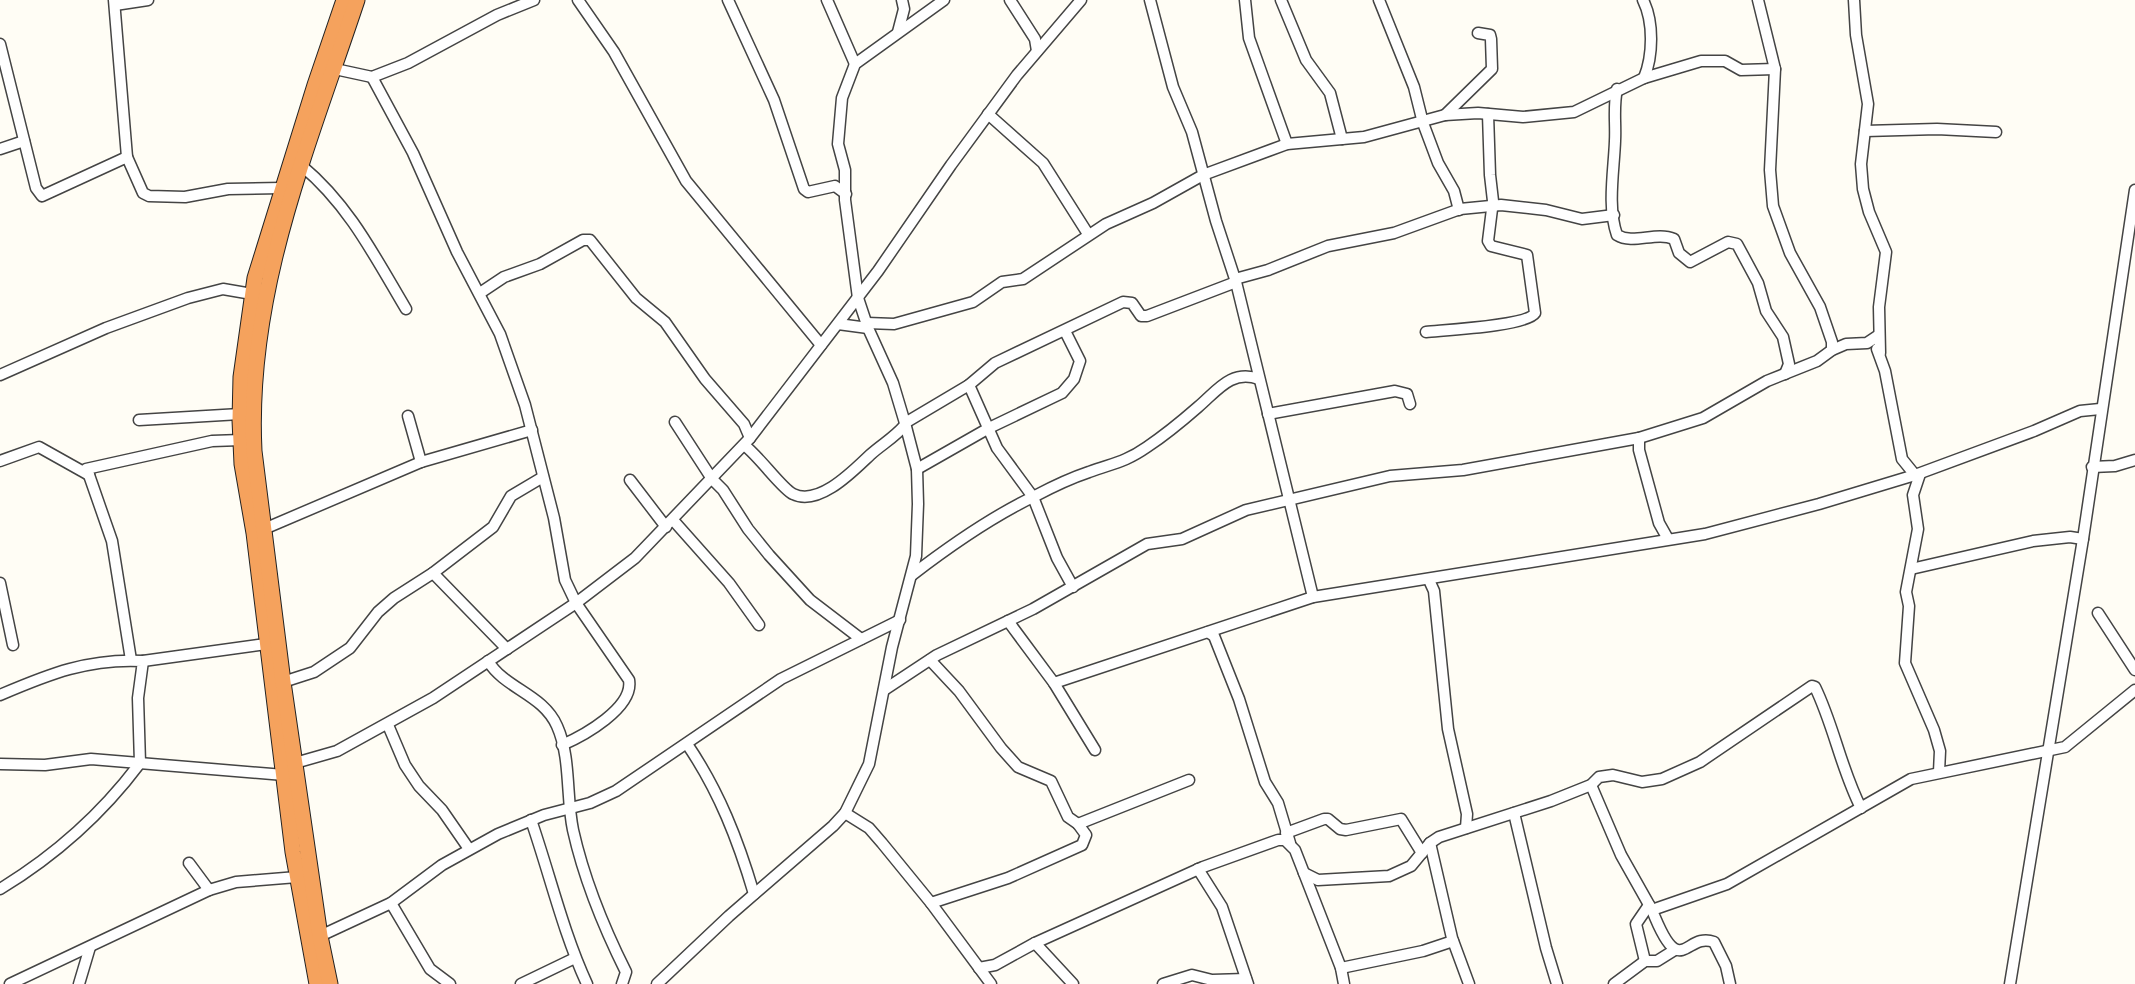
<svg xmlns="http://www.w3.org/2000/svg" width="2135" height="984" viewBox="0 0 2135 984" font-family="'Playfair Display',serif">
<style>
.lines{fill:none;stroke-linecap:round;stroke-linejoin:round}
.minor-casing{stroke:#444;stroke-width:13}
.highway-casing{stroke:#222;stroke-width:17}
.minor{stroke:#fff;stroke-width:10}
.highway{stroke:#f5a25d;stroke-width:15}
</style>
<rect width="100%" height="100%" fill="#fffdf5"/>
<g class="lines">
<defs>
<g id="minor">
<polyline points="114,0 127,157"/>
<polyline points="578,0 614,52 686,181 821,345"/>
<polyline points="728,0 774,100 804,189 808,192 835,186 846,194"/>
<polyline points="827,0 855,64"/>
<polyline points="1010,0 1035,39 1037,51"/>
<polyline points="1150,0 1173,87 1192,132 1216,221 1236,282 1313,597"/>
<polyline points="1245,0 1249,38 1287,144"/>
<polyline points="1281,0 1306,60 1330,93 1342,139"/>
<polyline points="1379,0 1414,87 1423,123 1438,163 1454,191 1459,210"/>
<path d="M1643,0C1654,22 1653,56 1644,78"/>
<polyline points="1758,0 1775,69 1770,170 1773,206 1790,253 1820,307 1832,342 1832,350"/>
<polyline points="1854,0 1856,35 1868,104 1861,164 1863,189 1869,212 1886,252 1879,307 1880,353"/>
<polyline points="115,5 148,0"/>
<polyline points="898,32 904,9 902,0"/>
<polyline points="0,44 36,188 42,196 127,157 143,193 149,196 185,197 228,189 282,188"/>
<polyline points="335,69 372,77 408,63 497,15 534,0"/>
<path d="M372,77L413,153L457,252L500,334L525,405L554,518L565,580L576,603L629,680C634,708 583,736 562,745"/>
<path d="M1617,89C1613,107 1616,123 1615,141C1614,170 1607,207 1617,235C1633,245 1656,231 1674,239L1679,253L1690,262L1728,242L1737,244L1758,283L1766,311L1783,337L1789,364L1785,374"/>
<polyline points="988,114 1043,163 1088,234"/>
<polyline points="1445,115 1492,69 1491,39 1490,35 1478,33"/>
<polyline points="1865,131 1937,129 1996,132"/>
<polyline points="0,149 24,141"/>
<path d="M302,166C349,205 375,257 406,309"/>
<polyline points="1235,279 1268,270 1328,246 1394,233 1460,209 1501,205 1546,210 1582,219 1614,215"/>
<polyline points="480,293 504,277 540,264 583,240 590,240 636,298 665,322 705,379 744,424 750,438"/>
<polyline points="867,323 894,324 973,302 1002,282 1023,279 1106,224 1153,203 1203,175 1287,144 1364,137 1445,115 1478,113 1523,117 1574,112 1644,78 1701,61 1725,61 1741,70 1775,69"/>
<polyline points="838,324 868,328"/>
<path d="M1426,332C1445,330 1527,326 1535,313L1527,255L1491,246L1488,241L1493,201L1490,175L1488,114"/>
<polyline points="1877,349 1885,371 1902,459 1915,475"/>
<polyline points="0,375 106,328 188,298 223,289 252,294"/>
<polyline points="969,385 995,363 1123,302 1132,303 1141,316 1147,316 1236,282"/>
<polyline points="1268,414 1395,391 1407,394 1410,404"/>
<polyline points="408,416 421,462"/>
<polyline points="139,420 240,414"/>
<polyline points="675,422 712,479 723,490 748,529 769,555 810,600 861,639"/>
<polyline points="905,423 969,385 997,448 1033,497 1057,558 1073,587"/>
<polyline points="1639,438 1639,450 1659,523 1668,539"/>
<path d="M744,445C759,456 782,489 793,494C819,507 854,470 870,455C882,444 894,438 905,425"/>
<polyline points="0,461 39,447 89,475 86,469 212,441 241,440"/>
<polyline points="2092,467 2115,466 2135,460"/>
<polyline points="917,469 989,428 1062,393 1074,379 1080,361 1065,331"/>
<polyline points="1920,474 1913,495 1918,529 1906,592 1909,606 1905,663 1934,730 1940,751 1939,772"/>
<polyline points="89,475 112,541 131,660"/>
<polyline points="630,480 666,527"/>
<polyline points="673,520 729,583 759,625"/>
<polyline points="264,529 421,462 532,430"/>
<polyline points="1911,569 2033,541 2070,537 2083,539"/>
<polyline points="433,573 507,649"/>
<path d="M912,575C951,545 991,517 1035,496C1052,487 1071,478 1089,472C1113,463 1124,463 1147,447C1165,435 1182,421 1198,407C1217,391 1231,369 1259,379"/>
<polyline points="1429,580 1434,591 1448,729 1467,814 1466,828"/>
<polyline points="0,583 13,645"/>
<polyline points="2098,613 2135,670"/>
<polyline points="1008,621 1054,683 1313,597 1705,534 1819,504 1915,475 2034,431 2080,411 2100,409"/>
<polyline points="1208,632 1214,636 1239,699 1265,782 1278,803 1290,843"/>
<polyline points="930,660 959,691 1001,748 1018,767 1051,781 1068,817 1078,824 1086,835 1082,845 1008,878 931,903"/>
<polyline points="143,661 266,644"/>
<path d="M488,661C505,689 543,694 557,726C571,757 566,797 573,830C584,879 604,928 626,972L622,984"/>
<polyline points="283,682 314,672 350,648 378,612 394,598 433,573 493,527 511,496 543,477"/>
<polyline points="1054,683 1095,750"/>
<polyline points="884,690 937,655 1033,609 1147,544 1182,539 1246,510 1390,476 1463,470 1639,438 1703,418 1767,381 1817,361 1832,350 1846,344 1867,343 1879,335"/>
<path d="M0,695C49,674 89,658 143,661L138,698L140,763C101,815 56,855 0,889"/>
<polyline points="388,725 405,765 419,786 442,810 469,849"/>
<path d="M687,744C719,791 738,840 754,894"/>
<polyline points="295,763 337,751 433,698 576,603 635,558 750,438 878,271 951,165 1017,75 1081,0"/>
<polyline points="0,764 45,765 91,759 284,775"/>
<polyline points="1591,785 1621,855 1652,910"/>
<polyline points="845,813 869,828 882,843 931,903 991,984"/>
<polyline points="1514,813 1546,948 1557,984"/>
<path d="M531,820C550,875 563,932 587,984"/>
<polyline points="1078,824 1189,780"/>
<polyline points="1286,833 1324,819 1328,819 1340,829 1346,830 1401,819 1422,853"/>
<polyline points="1430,843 1452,938 1469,984"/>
<polyline points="189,863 209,890"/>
<polyline points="1198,869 1222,907 1248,984"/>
<path d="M1304,873L1318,880L1389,876L1411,866L1430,843L1439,837L1551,801L1591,785L1599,777L1613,775L1642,782L1662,779L1700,762L1812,686L1815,687C1834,726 1841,769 1861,808"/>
<polyline points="391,903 430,969 450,984"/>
<polyline points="320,936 391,903 442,865 498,834 544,815 590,803 616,791 781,679 900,620"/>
<polyline points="1035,943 1073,984"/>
<polyline points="1645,961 1636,924 1649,905"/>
<polyline points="979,968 995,965 1035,943 1203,867 1278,840 1285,840 1295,850 1341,968 1344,984"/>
<polyline points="1341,968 1423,951 1453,941"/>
<polyline points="10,984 209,890 236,882 297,877"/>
<polyline points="79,984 90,947"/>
<polyline points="521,984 575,958"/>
<polyline points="657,984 729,916 833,826 845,813 869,764 892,647 916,556 918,504 917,469 905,423 893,383 868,328 858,298 845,200 845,170 838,144 842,98 855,64 944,0"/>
<polyline points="1163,984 1192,975 1212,980 1246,979"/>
<polyline points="1614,984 1645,961 1657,961 1673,951"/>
<path d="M1730,984L1726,966L1714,942C1685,931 1681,984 1652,910L1727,884L1911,779L2065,747L2135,690"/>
<polyline points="2010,984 2083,539 2135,190"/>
</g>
<g id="highway">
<polyline points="317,984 293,852 254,533 242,464 240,420 241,377 255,278 315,85 344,0"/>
<path d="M330,984L320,936L283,682L254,451C246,292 308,148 357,0"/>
</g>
</defs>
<!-- minor casing -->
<use href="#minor" class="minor-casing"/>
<!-- highway casing -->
<use href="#highway" class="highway-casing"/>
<!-- minor -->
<use href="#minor" class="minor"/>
<!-- highway -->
<use href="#highway" class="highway"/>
</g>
</svg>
